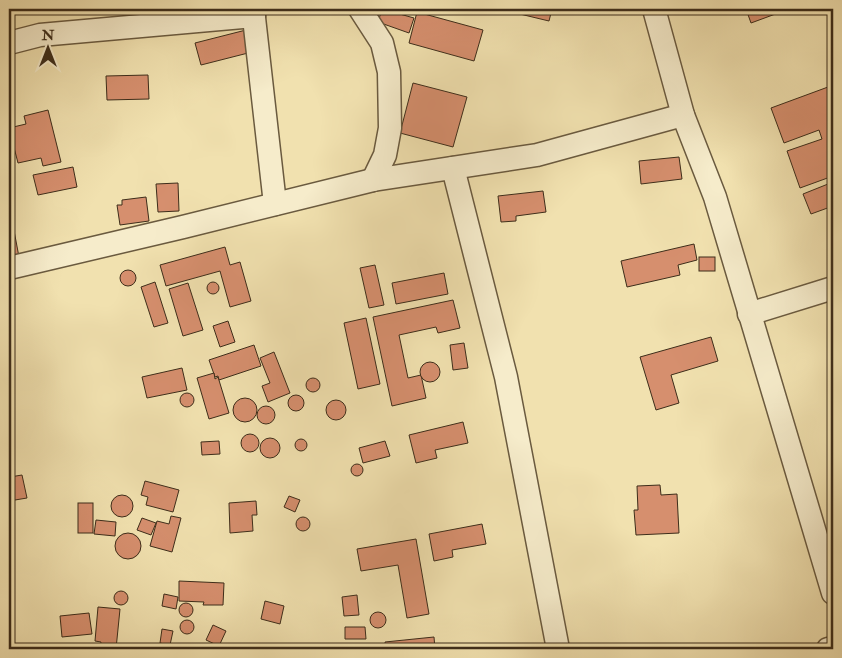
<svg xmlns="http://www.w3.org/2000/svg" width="842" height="658" viewBox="0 0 842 658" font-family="'IM FELL Double Pica',serif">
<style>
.building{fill:#d68f6e;stroke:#3d2d1a}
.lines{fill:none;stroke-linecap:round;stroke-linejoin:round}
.street-casing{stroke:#6a5a3f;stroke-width:25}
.street{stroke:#f6eccb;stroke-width:22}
</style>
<rect width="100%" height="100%" fill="#f1e1af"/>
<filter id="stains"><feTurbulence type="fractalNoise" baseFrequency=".004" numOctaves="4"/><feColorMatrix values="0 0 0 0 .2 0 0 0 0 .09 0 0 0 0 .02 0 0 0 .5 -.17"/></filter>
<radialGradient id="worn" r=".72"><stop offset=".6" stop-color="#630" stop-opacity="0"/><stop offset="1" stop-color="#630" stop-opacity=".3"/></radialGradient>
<!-- building -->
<g class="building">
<polygon points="382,9 414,18 409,33 378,22"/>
<polygon points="499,9 552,9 549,21"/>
<polygon points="746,9 789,9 751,23"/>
<polygon points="417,12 483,30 474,61 409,43"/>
<polygon points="246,30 252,52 201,65 195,43"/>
<polygon points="148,75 149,99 107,100 106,76"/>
<polygon points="413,83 467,97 453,147 400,133"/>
<polygon points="828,87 833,102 833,176 800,188 787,151 822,139 819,130 784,143 771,108"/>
<polygon points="48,110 61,162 43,166 41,158 18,163 9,128 26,124 24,116"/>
<polygon points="679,157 682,179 641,184 639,161"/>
<polygon points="73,167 77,187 38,195 33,175"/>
<polygon points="833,182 833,206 811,214 803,194"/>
<polygon points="178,183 179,211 158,212 156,184"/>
<polygon points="543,191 546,212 516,216 516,221 501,222 498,196"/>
<polygon points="146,197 149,221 120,225 117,205 122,205 122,200"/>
<polygon points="9,204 19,257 9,259"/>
<polygon points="694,244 697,260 678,265 680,275 627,287 621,261"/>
<polygon points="225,247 230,265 240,262 251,301 230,307 220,271 166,286 160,265"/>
<rect x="699" y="257" width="16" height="14"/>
<polygon points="375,265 384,305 369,308 360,268"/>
<circle cx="128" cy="278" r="8"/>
<polygon points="444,273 448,294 396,304 392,283"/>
<polygon points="155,282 168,323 154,327 141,287"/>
<circle cx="213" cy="288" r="6"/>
<polygon points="188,283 203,330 183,336 169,289"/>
<polygon points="453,300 460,328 438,333 436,327 399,335 408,378 421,375 426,398 392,406 373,317"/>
<polygon points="366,318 380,384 358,389 344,323"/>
<polygon points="228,321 235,342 220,347 213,326"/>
<polygon points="711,337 718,361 671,375 679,403 656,410 640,357"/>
<polygon points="464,343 468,368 453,370 450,345"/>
<polygon points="254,345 261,366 219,380 218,376 215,377 209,360"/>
<polygon points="274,352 290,393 268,402 262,386 270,383 260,358"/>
<circle cx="430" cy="372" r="10"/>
<polygon points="182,368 187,390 147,398 142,377"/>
<polygon points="214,373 215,379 218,377 229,413 209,419 197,378"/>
<circle cx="313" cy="385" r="7"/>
<circle cx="187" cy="400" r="7"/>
<circle cx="296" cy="403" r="8"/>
<circle cx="245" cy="410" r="12"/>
<circle cx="336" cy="410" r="10"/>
<circle cx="266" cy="415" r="9"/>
<polygon points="463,422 468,443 435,450 437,458 416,463 409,435"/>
<circle cx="250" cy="443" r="9"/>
<circle cx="270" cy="448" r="10"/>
<circle cx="301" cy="445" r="6"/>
<polygon points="219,441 220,454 202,455 201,442"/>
<polygon points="385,441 390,456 363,463 359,448"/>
<circle cx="357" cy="470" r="6"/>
<polygon points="9,473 10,477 22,475 27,498 9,501"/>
<polygon points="145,481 179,490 173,512 146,505 148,497 141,495"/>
<polygon points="660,485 661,495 677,494 679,533 636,535 634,510 638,510 637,486"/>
<circle cx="122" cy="506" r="11"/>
<polygon points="289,496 300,500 295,512 284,507"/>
<polygon points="256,501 257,515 252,515 253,531 230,533 229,503"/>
<rect x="78" y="503" width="15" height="30"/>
<polygon points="171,516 181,518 172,552 150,546 157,521 169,524"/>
<circle cx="303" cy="524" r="7"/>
<polygon points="142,518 156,523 151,535 137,530"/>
<polygon points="96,520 116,522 115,536 94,534"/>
<polygon points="482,524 486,544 452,550 453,557 434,561 429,534"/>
<circle cx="128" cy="546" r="13"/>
<polygon points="416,539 429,614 407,618 398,565 361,571 357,549"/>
<polygon points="179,581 224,583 223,605 203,605 204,602 179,601"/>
<circle cx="121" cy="598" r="7"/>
<polygon points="164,594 178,597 176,609 162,606"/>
<polygon points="357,595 359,615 344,616 342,597"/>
<polygon points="265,601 284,606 280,624 261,619"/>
<circle cx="186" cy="610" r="7"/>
<polygon points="98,607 120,609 116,649 100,649 101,642 95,641"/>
<circle cx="378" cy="620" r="8"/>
<polygon points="89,613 92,634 62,637 60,616"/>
<circle cx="187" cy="627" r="7"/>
<polygon points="213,625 226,631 219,646 206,640"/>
<polygon points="345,627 365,627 366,639 345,639"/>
<polygon points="162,629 173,631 170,645 160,643"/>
<polygon points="434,637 435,649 386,649 385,642"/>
</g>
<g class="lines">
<defs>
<g id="street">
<polyline points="253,9 275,204"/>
<polyline points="360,9 382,43 389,72 390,128 385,155 373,180"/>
<polyline points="654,9 683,115 715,197 833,593"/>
<polyline points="9,43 40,35 254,16"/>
<polyline points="453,168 506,377 558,649"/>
<polyline points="9,268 183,227 373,180 537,155 683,115"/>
<polyline points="749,314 833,288"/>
<polyline points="828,649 833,648"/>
</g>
</defs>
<!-- street casing -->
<use href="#street" class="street-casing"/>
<!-- street -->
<use href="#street" class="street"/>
</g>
<!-- margin -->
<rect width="842" height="658" fill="none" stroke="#f1e1af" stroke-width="30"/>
<rect x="10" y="10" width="822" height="638" fill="none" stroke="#3d2d1a" stroke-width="2.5"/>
<rect x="15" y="15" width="812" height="628" fill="none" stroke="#3d2d1a"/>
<!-- north arrow -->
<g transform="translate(48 48)" stroke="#f6eccb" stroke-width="4" paint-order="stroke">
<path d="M0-4L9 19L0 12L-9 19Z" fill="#3d2d1a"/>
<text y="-8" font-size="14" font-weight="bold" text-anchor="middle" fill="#3d2d1a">N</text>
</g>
<rect width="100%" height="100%" filter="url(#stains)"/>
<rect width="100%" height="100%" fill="url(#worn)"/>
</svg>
